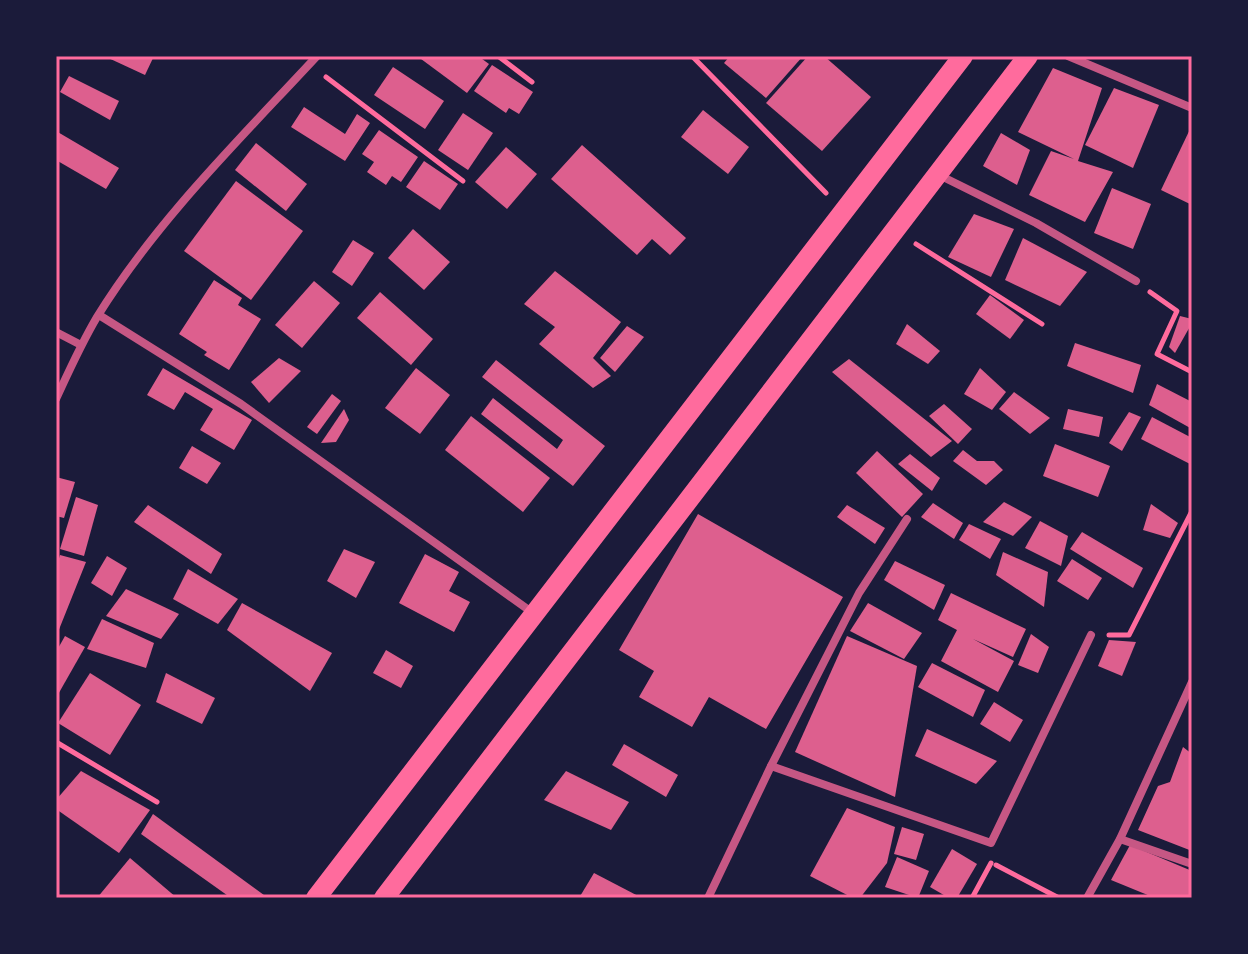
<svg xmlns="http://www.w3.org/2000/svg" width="1248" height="954" viewBox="0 0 1248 954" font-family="'PT Sans',sans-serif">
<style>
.building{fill:#dd5f8e}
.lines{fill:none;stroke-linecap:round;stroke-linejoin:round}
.path{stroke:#ff6b9d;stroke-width:5}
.minor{stroke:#c65784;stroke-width:8}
.primary{stroke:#ff6b9d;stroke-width:20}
.neatline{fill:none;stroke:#ff6b9d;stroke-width:3}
</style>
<rect width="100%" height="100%" fill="#1b1b3a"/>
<!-- building -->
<g class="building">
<polygon points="104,56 154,56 145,75"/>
<polygon points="417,56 478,56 489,64 467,93"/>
<polygon points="730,56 803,56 766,98 724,63"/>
<polygon points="808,56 824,56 871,97 822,151 766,103"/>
<polygon points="492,65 533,92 519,114 509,108 506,113 474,91"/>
<polygon points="393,67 444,101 425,129 374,95"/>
<polygon points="1053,68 1102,88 1078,161 1113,172 1085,222 1029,195 1051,151 1074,159 1018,132"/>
<polygon points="69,76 119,101 110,120 60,92"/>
<polygon points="1114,88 1159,105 1133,168 1085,145"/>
<polygon points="304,107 345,134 357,114 370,123 345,161 291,127"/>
<polygon points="703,110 749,147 728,174 681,137"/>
<polygon points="463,113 493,133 468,170 438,150"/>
<polygon points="1192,125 1192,205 1161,190"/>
<polygon points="379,130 418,157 401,182 392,176 386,185 367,172 374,162 362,154"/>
<polygon points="56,131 119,168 106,189 56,160"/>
<polygon points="1001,133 1030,150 1017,185 983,166"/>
<polygon points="256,143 307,184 286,211 235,170"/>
<polygon points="582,145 686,238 670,255 652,239 637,255 551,179"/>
<polygon points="506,147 537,174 507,209 475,182"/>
<polygon points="424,161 458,184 440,210 406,187"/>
<polygon points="236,181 303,231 251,300 184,251"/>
<polygon points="1112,188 1151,204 1133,249 1094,233"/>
<polygon points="974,214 1014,229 991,277 948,257"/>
<polygon points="413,229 450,262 424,290 388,258"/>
<polygon points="1023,238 1087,272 1060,306 1005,280"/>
<polygon points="353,240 374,253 352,286 332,272"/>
<polygon points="555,271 621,322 593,358 611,376 593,388 539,344 555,327 524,304"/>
<polygon points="214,280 242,298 238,305 261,319 229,370 204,355 207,352 179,334"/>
<polygon points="314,281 340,303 302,348 275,325"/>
<polygon points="380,292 433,339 411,365 357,318"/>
<polygon points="990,295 1024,320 1010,339 976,314"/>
<polygon points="1180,316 1192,319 1192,323 1175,353 1169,347"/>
<polygon points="907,324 940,351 928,364 896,344"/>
<polygon points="627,326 644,337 615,372 600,358"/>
<polygon points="1075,343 1141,365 1133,393 1067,366"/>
<polygon points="279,358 301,371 269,403 251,382"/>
<polygon points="849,359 952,441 931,457 832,372"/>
<polygon points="496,360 605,446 573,486 481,414 493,398 557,449 563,440 482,377"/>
<polygon points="163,368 252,420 234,450 200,430 213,409 185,392 174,410 147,395"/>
<polygon points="416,368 450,395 420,434 385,408"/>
<polygon points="980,368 1006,392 992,410 964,394"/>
<polygon points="1157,384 1192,402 1192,429 1149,405"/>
<polygon points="1014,392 1050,418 1030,434 999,409"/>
<polygon points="332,394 341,401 317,434 307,427"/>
<polygon points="944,404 972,429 958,444 929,416"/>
<polygon points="344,409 349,420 336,442 321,443"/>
<polygon points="1068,409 1103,417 1099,437 1063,429"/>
<polygon points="1129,412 1141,417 1122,451 1109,443"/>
<polygon points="471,416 550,478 523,512 445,450"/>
<polygon points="1152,417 1192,438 1192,465 1141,439"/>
<polygon points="1055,444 1110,466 1098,497 1043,476"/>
<polygon points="192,446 221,463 207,484 179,468"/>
<polygon points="963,450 977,461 994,461 1003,470 986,485 953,461"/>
<polygon points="877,451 923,494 902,517 856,473"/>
<polygon points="910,454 940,478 932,491 898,464"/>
<polygon points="56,477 75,482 64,518 56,516"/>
<polygon points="76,497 98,505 84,556 60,549"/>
<polygon points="1004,502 1032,517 1013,536 983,522"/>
<polygon points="933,503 963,523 954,539 921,517"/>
<polygon points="1151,504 1178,523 1170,538 1143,530"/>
<polygon points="148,505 222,554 211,574 134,522"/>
<polygon points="847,505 885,528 875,544 837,517"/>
<polygon points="698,514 843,597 766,729 709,697 692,727 639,697 654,671 619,650"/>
<polygon points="1040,521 1068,536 1061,566 1025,548"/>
<polygon points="969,524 1001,539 990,559 959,540"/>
<polygon points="1082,532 1143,568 1133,588 1070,549"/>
<polygon points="344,549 375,562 356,598 327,581"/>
<polygon points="1003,552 1048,572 1044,607 996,575"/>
<polygon points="425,554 459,572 449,591 470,602 454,632 399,603"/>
<polygon points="60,555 86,562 56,637 56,569"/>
<polygon points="107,556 127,568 112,596 91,583"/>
<polygon points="1072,559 1102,578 1088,600 1057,581"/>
<polygon points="895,561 945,585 934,610 884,580"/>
<polygon points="188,569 238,599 218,624 173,599"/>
<polygon points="126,589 179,614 161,639 106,616"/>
<polygon points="951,593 1026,629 1013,657 973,639 1014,661 998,692 941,661 957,630 938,620"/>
<polygon points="242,603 332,653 310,691 227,630"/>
<polygon points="868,603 922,633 904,659 850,631"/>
<polygon points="102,619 154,643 146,668 87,649"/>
<polygon points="1031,634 1049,647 1038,673 1018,665"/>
<polygon points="65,636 85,647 56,698 56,652"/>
<polygon points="847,636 917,666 895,797 795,752"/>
<polygon points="1109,640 1136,642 1122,676 1098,666"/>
<polygon points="386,650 413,666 401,688 373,673"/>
<polygon points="932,663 985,690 973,717 918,687"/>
<polygon points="90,673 141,705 110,755 58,723"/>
<polygon points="166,673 215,698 202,724 156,702"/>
<polygon points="994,702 1023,720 1010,742 980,724"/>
<polygon points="927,729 997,761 976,784 915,756"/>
<polygon points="624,744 678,775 666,797 612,765"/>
<polygon points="1183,747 1192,754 1192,851 1138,830 1158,786 1170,782"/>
<polygon points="81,771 150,810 119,853 56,809 56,800"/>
<polygon points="566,771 629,802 611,830 544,800"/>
<polygon points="847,808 895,827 887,863 860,898 853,898 810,876"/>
<polygon points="153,814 268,898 231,898 141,834"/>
<polygon points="902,827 924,834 916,860 894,854"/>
<polygon points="1130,845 1192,871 1192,898 1155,898 1111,880"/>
<polygon points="952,849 977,864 957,898 949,898 930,887"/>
<polygon points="897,857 929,871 918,898 885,887"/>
<polygon points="130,858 177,898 97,898"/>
<polygon points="594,873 642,898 579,898"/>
</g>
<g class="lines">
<!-- path -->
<g class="path">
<polyline points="498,56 532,82"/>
<polyline points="692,56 826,193"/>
<polyline points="326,77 463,181"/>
<polyline points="916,244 1042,324"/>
<polyline points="1150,292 1177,311 1157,354 1192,372"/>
<polyline points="1109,635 1129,635 1192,511"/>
<polyline points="56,742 157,802"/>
<polyline points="996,865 1059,898"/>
<polyline points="972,898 991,863"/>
</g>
<!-- minor -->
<g class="minor">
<polyline points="1068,56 1192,108"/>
<polyline points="939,175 1036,223 1136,281"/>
<polyline points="99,315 241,404 533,613"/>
<polyline points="56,332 81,345"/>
<path d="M56,399C69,371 81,344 97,317C157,220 240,139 317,56"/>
<polyline points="771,766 991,843 1091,635"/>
<polyline points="1120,839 1192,864"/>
<polyline points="708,898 771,766 859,593 907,519"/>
<polyline points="1087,898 1120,839 1192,682"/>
</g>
<!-- primary -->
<g class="primary">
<polyline points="316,898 963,56"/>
<polyline points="384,898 1028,56"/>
</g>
</g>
<!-- border -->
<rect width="1248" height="954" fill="none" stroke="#1b1b3a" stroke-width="116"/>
<rect x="58" y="58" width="1132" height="838" class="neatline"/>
</svg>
